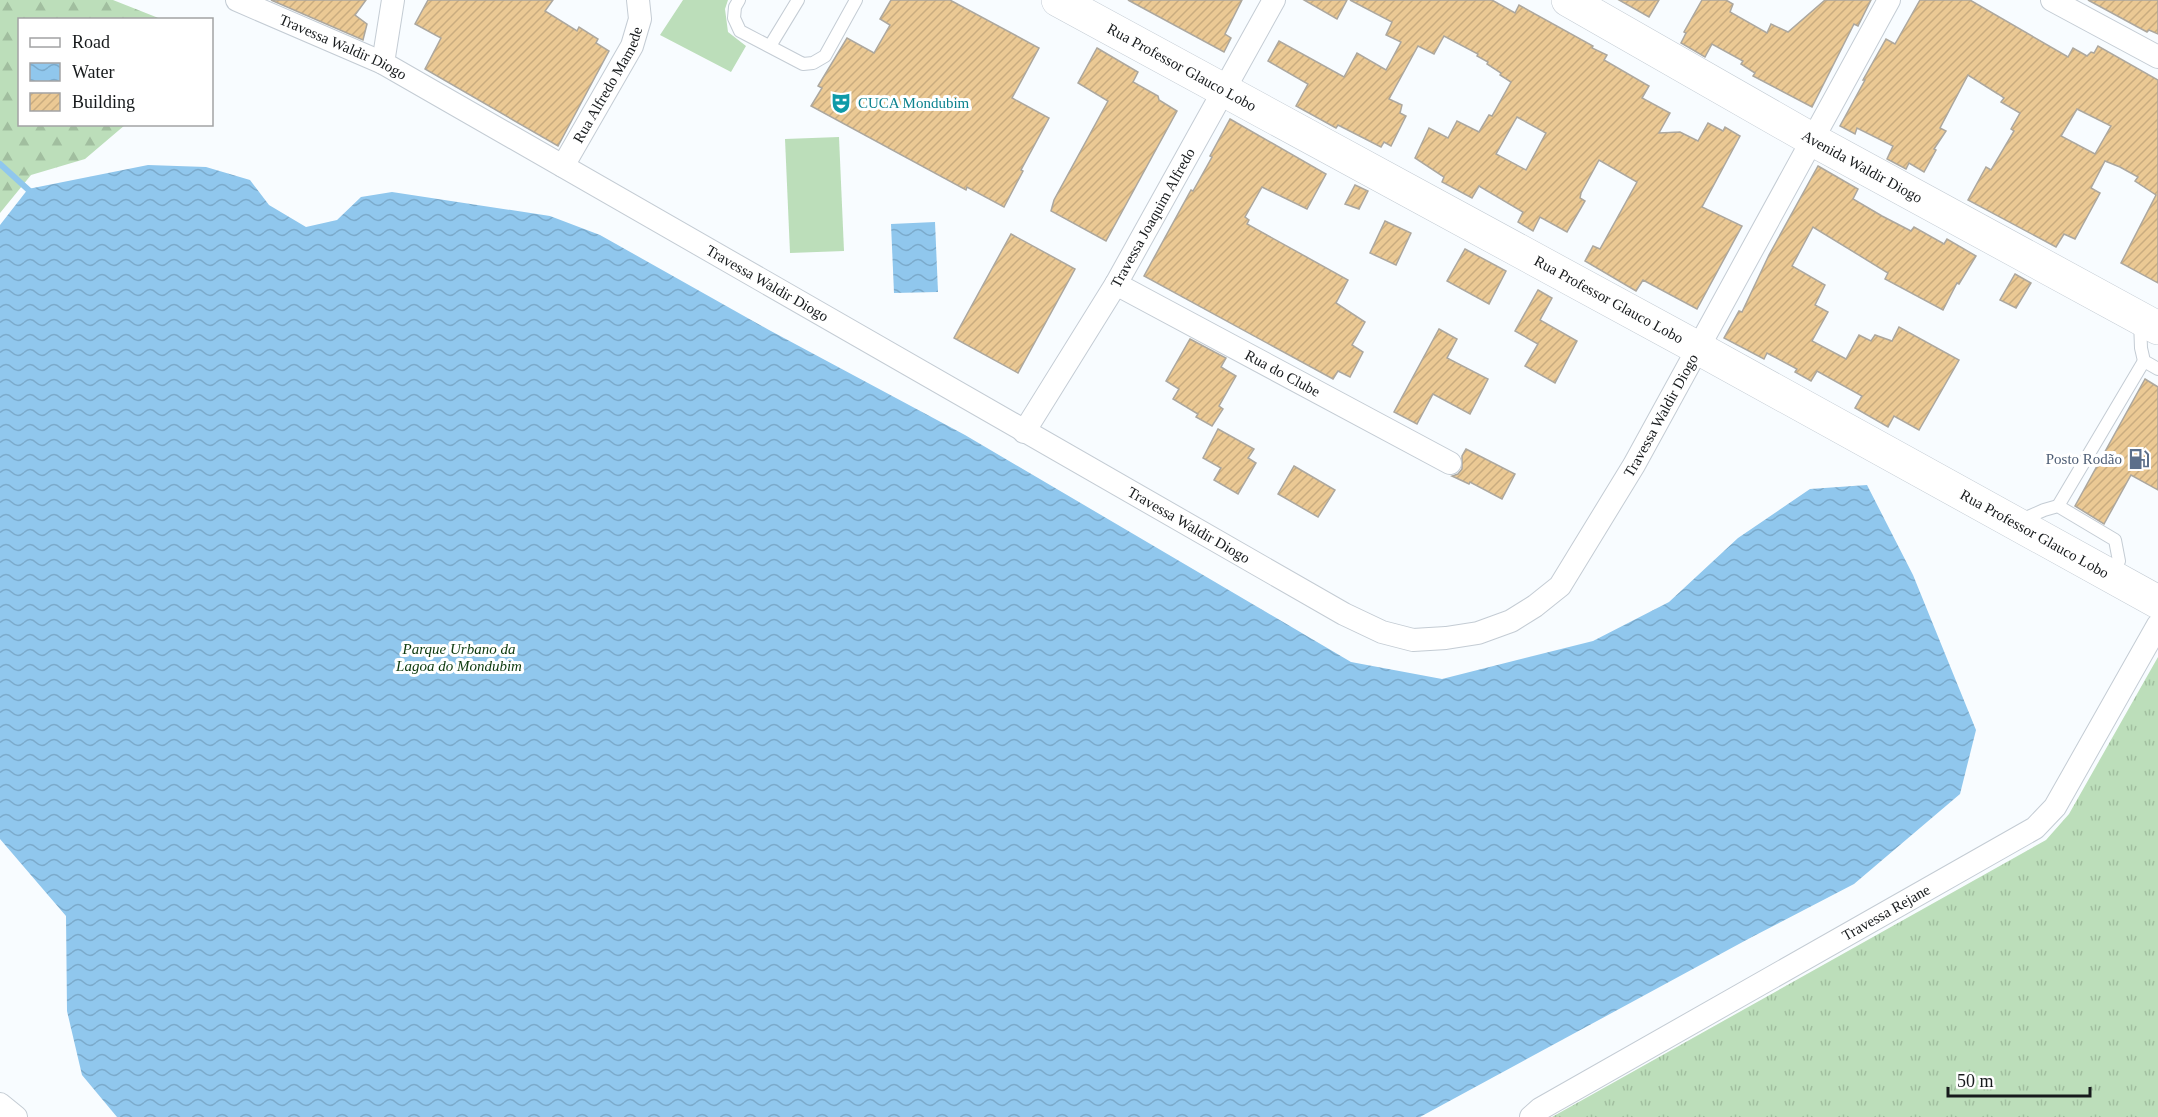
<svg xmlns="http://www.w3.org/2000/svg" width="2158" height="1117" viewBox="0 0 2158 1117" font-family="Georgia,serif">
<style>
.grass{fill:url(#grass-tufts)}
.forest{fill:url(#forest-firs)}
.pitch{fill:#bcdeba}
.water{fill:url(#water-waves)}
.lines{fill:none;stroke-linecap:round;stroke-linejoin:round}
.stream{stroke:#90c7ed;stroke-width:6}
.building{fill:url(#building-hatch);stroke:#aca79e;stroke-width:1.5;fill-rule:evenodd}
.service-casing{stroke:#c4ccd4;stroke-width:14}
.minor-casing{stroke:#c4ccd4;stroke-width:24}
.primary-casing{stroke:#c4ccd4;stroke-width:34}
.service{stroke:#fff;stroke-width:12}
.minor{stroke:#fff;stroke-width:22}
.primary{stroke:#fff;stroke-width:33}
.labels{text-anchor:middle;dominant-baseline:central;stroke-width:6;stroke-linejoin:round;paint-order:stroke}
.street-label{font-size:15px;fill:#171a1c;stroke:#fff}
.culture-label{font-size:15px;fill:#0d838f;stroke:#fff;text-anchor:start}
.service-label{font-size:15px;fill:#4e5e75;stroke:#fff;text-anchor:end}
.park-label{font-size:15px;font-style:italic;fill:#0c390c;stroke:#fff}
</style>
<defs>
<pattern id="grass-tufts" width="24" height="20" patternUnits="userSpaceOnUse" patternTransform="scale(1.5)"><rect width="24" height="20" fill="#bcdeba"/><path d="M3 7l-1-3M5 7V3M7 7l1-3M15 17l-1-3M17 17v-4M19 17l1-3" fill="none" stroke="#a1be9f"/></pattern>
<pattern id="forest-firs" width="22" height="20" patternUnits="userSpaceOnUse" patternTransform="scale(1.5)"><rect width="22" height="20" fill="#bcdeba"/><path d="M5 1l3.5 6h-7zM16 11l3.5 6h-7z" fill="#a1be9f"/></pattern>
<pattern id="water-waves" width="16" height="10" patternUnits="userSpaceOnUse" patternTransform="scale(1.5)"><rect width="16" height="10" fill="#90c7ed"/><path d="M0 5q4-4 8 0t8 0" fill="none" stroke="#7baacb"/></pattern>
<pattern id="building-hatch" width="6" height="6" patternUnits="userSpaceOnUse" patternTransform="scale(1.5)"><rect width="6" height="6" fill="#ebc994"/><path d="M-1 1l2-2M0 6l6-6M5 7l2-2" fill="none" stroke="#c9ac7f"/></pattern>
</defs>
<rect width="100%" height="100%" fill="#f8fcff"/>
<!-- grass -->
<polygon class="grass" points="2158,657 2158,1117 1552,1117 2046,840 2069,814"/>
<!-- forest -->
<polygon class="forest" points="0,0 113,0 161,19 20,20 20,124 125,125 85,159 31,175 0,213"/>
<!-- pitch -->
<g class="pitch">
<polygon points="683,0 728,0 725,9 728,32 746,46 731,72 660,35"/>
<polygon points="839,137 844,251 790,253 785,139"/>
</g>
<!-- water -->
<g class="water">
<polygon points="148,165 206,167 250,180 269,205 306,227 337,220 361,197 392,192 550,216 600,235 769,330 965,435 1351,662 1442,679 1593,641 1669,602 1738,538 1810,489 1867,485 1913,575 1976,730 1960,794 1854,884 1750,938 1420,1117 117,1117 82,1075 67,1011 66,916 0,839 0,225 28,189"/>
<polygon points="935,222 938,292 894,293 891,224"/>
</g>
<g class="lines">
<!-- stream -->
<polyline class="stream" points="0,164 33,194"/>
</g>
<!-- building -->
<g class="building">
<polygon points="271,0 366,0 355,15 367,24 363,40"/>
<polygon points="428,0 553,0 545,11 577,31 579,27 598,39 596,43 609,51 558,146 425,69 441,38 415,24"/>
<polygon points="891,0 950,0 1039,48 1012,98 1049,118 1021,170 1023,171 1004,207 967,187 966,190 811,106 822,88 818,86 847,38 874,53 890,25 880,19"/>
<polygon points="1128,0 1242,0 1225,34 1231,38 1224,52"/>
<polygon points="1304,0 1347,0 1337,19"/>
<path d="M1350,0H1492L1515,13L1519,5L1593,46L1592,48L1607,55L1604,60L1649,86L1642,98L1670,113L1659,133L1680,132L1698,141L1708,123L1723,131L1725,127L1740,136L1702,207L1742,226L1697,309L1643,280L1636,291L1585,261L1593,246L1600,249L1637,182L1599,160L1581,193L1580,198L1585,201L1567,232L1540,217L1533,231L1518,222L1523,212L1479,186L1472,198L1442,182L1444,177L1415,158L1429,128L1448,138L1457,121L1479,132L1489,115L1492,116L1511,82L1500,75L1501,73L1487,64L1488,62L1477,56L1478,54L1444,36L1434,54L1418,46L1389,99L1402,105L1400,113L1406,116L1391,146L1384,142L1381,147L1338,125L1336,128L1296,106L1308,84L1268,61L1279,41L1344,77L1357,53L1386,70L1401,42L1386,35L1392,22ZM1517,117L1546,133L1526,170L1496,154Z"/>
<polygon points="1619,0 1659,0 1649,17"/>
<polygon points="1702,0 1726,0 1733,4 1730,12 1767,33 1771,24 1788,32 1825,0 1871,0 1858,26 1854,24 1812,107 1753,76 1755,73 1741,64 1743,61 1712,44 1705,57 1681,43 1686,33 1684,32"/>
<path d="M1920,0H1970L2068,57L2073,48L2087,56L2091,52L2094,53L2098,46L2158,80V283L2121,263L2156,195L2135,181L2138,177L2120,167L2105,161L2091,188L2100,193L2075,239L2064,234L2056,247L1968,200L1986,167L1991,170L2014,131L2011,129L2020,113L2001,102L2004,98L1998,94L1968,75L1940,128L1946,131L1934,149L1936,150L1924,172L1909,163L1906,169L1887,159L1893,146L1857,128L1855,134L1840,126L1865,80H1863L1886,39L1895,44ZM2077,109L2111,126L2095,154L2061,136Z"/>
<polygon points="2088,0 2158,0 2158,34 2149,30 2147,32"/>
<polygon points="1097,48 1138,72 1133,82 1158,96 1159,100 1177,111 1106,241 1051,211 1054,200 1108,101 1078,83"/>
<polygon points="1230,119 1326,174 1307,209 1262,187 1245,217 1249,220 1247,224 1348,280 1336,303 1365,322 1352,345 1363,352 1350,377 1338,371 1333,379 1144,276 1191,190 1193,191 1212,157 1210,156"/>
<polygon points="1818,166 1858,189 1853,199 1882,216 1911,231 1914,227 1944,244 1947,239 1976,256 1959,284 1957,283 1943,310 1885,279 1888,273 1813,227 1792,266 1825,285 1815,305 1828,312 1812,341 1846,359 1859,335 1871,341 1875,335 1892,341 1899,327 1959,360 1919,430 1894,416 1888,427 1855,408 1862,396 1817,371 1811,381 1795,372 1797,369 1767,353 1764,359 1724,338 1739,311 1742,312 1769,255"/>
<polygon points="1355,185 1368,191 1359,209 1345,204"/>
<polygon points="1385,221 1411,233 1396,265 1370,253"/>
<polygon points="1011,234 1075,269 1018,373 954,338"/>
<polygon points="1465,249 1506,271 1489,304 1447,281"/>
<polygon points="2015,274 2031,283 2016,308 2000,300"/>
<polygon points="1538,290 1552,298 1540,320 1577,341 1555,383 1525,366 1538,344 1515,331"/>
<polygon points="1439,329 1457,339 1447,358 1488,379 1470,414 1433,394 1417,424 1394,412"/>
<polygon points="1190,339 1226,358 1221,367 1236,376 1219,406 1223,409 1212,426 1196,417 1198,414 1173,399 1179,389 1166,381"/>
<polygon points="2145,379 2158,387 2158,490 2131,475 2104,524 2075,506"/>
<polygon points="1218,429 1254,449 1248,458 1256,463 1238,494 1214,480 1221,468 1203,458"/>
<polygon points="1466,449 1515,474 1502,499 1470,482 1469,484 1452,476 1458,474 1462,469 1462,456"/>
<polygon points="1294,466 1335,490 1318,517 1278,494"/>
</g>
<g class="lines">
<defs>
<g id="service">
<polyline points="739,0 735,7 734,18 740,31 803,64 813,63 825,56 856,0"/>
<polyline points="770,46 798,0"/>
<polyline points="2140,321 2141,348 2144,361 2158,369"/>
<polyline points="2058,506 2144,361"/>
<polyline points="2019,521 2044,510 2058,506 2115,540 2119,561 2113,575"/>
</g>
<g id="minor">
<path id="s1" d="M237,0L383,63L1344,614L1382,632L1413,640L1446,638L1478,633L1511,621L1535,606L1560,586L1634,465L1889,0"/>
<polyline points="2052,0 2158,57"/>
<polyline points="383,63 393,0"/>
<path id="s2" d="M563,166L632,46L640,19L638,0"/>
<path id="s3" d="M1116,284L1450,463"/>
<path id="s4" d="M1024,432L1116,284L1274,0"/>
<polyline points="0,1104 16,1117"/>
<path id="s5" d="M1531,1117L1540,1109L2035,828L2055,807L2158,625"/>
</g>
<g id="primary">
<path id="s6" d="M1058,0L1698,348L2158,602"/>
<path id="s7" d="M1568,0L1813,140L2158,328"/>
</g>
</defs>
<!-- service casing -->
<use href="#service" class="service-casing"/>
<!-- minor casing -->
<use href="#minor" class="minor-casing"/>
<!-- primary casing -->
<use href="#primary" class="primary-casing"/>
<!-- service -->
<use href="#service" class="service"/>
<!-- minor -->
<use href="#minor" class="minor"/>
<!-- primary -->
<use href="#primary" class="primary"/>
</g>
<!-- icons -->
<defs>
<symbol id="theatre-bare" viewBox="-9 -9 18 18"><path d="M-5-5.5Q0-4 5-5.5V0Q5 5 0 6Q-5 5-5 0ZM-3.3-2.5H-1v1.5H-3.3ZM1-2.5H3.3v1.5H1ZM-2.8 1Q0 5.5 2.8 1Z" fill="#0f9aa8" stroke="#fff" stroke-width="2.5" paint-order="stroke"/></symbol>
<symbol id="fuel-bare" viewBox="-9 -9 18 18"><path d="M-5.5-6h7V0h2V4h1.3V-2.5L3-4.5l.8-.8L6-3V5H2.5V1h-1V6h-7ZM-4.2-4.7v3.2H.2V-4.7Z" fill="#5c6f8a" stroke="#fff" stroke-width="2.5" paint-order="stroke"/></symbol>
</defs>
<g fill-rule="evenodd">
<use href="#theatre-bare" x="826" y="88" width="30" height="30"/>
<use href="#fuel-bare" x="2124" y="444" width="30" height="30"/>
</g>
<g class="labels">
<!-- street labels -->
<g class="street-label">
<text stroke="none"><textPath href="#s1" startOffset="116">Travessa Waldir Diogo</textPath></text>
<text stroke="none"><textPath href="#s6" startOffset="141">Rua Professor Glauco Lobo</textPath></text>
<text stroke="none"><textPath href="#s2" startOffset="93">Rua Alfredo Mamede</textPath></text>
<text stroke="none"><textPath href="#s7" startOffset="338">Avenida Waldir Diogo</textPath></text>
<text stroke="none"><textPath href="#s4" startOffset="250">Travessa Joaquim Alfredo</textPath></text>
<text stroke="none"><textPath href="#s1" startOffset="602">Travessa Waldir Diogo</textPath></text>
<text stroke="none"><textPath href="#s6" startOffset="627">Rua Professor Glauco Lobo</textPath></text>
<text stroke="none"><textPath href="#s3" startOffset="189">Rua do Clube</textPath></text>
<text stroke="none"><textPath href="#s1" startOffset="1700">Travessa Waldir Diogo</textPath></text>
<text stroke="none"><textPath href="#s1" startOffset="1088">Travessa Waldir Diogo</textPath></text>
<text stroke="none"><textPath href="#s6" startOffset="1113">Rua Professor Glauco Lobo</textPath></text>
<text stroke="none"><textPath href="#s5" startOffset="410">Travessa Rejane</textPath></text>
</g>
<!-- culture labels -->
<g class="culture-label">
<text x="858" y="103">CUCA Mondubim</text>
</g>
<!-- service labels -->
<g class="service-label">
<text x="2122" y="459">Posto Rodão</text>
</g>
<!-- park labels -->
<g class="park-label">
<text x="459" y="649">Parque Urbano da<tspan x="459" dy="17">Lagoa do Mondubim</tspan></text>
</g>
</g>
<!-- legend -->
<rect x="18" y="18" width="195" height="108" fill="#ffffff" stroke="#a2a3a4" stroke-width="1.5"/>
<rect x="30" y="38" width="30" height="9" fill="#ffffff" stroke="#a2a3a4" stroke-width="1.5"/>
<text x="72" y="48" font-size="18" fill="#171a1c">Road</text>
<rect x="30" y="63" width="30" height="18" fill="url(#water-waves)" stroke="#a2a3a4" stroke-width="1.5"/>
<text x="72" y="78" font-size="18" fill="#171a1c">Water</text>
<rect x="30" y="93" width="30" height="18" fill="url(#building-hatch)" stroke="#a2a3a4" stroke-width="1.5"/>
<text x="72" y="108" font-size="18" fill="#171a1c">Building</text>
<!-- scale -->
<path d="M1948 1087v9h142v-9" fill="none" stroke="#171a1c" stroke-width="3"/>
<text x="1957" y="1087" font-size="18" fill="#171a1c" stroke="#ffffff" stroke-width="4.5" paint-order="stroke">50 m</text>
</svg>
